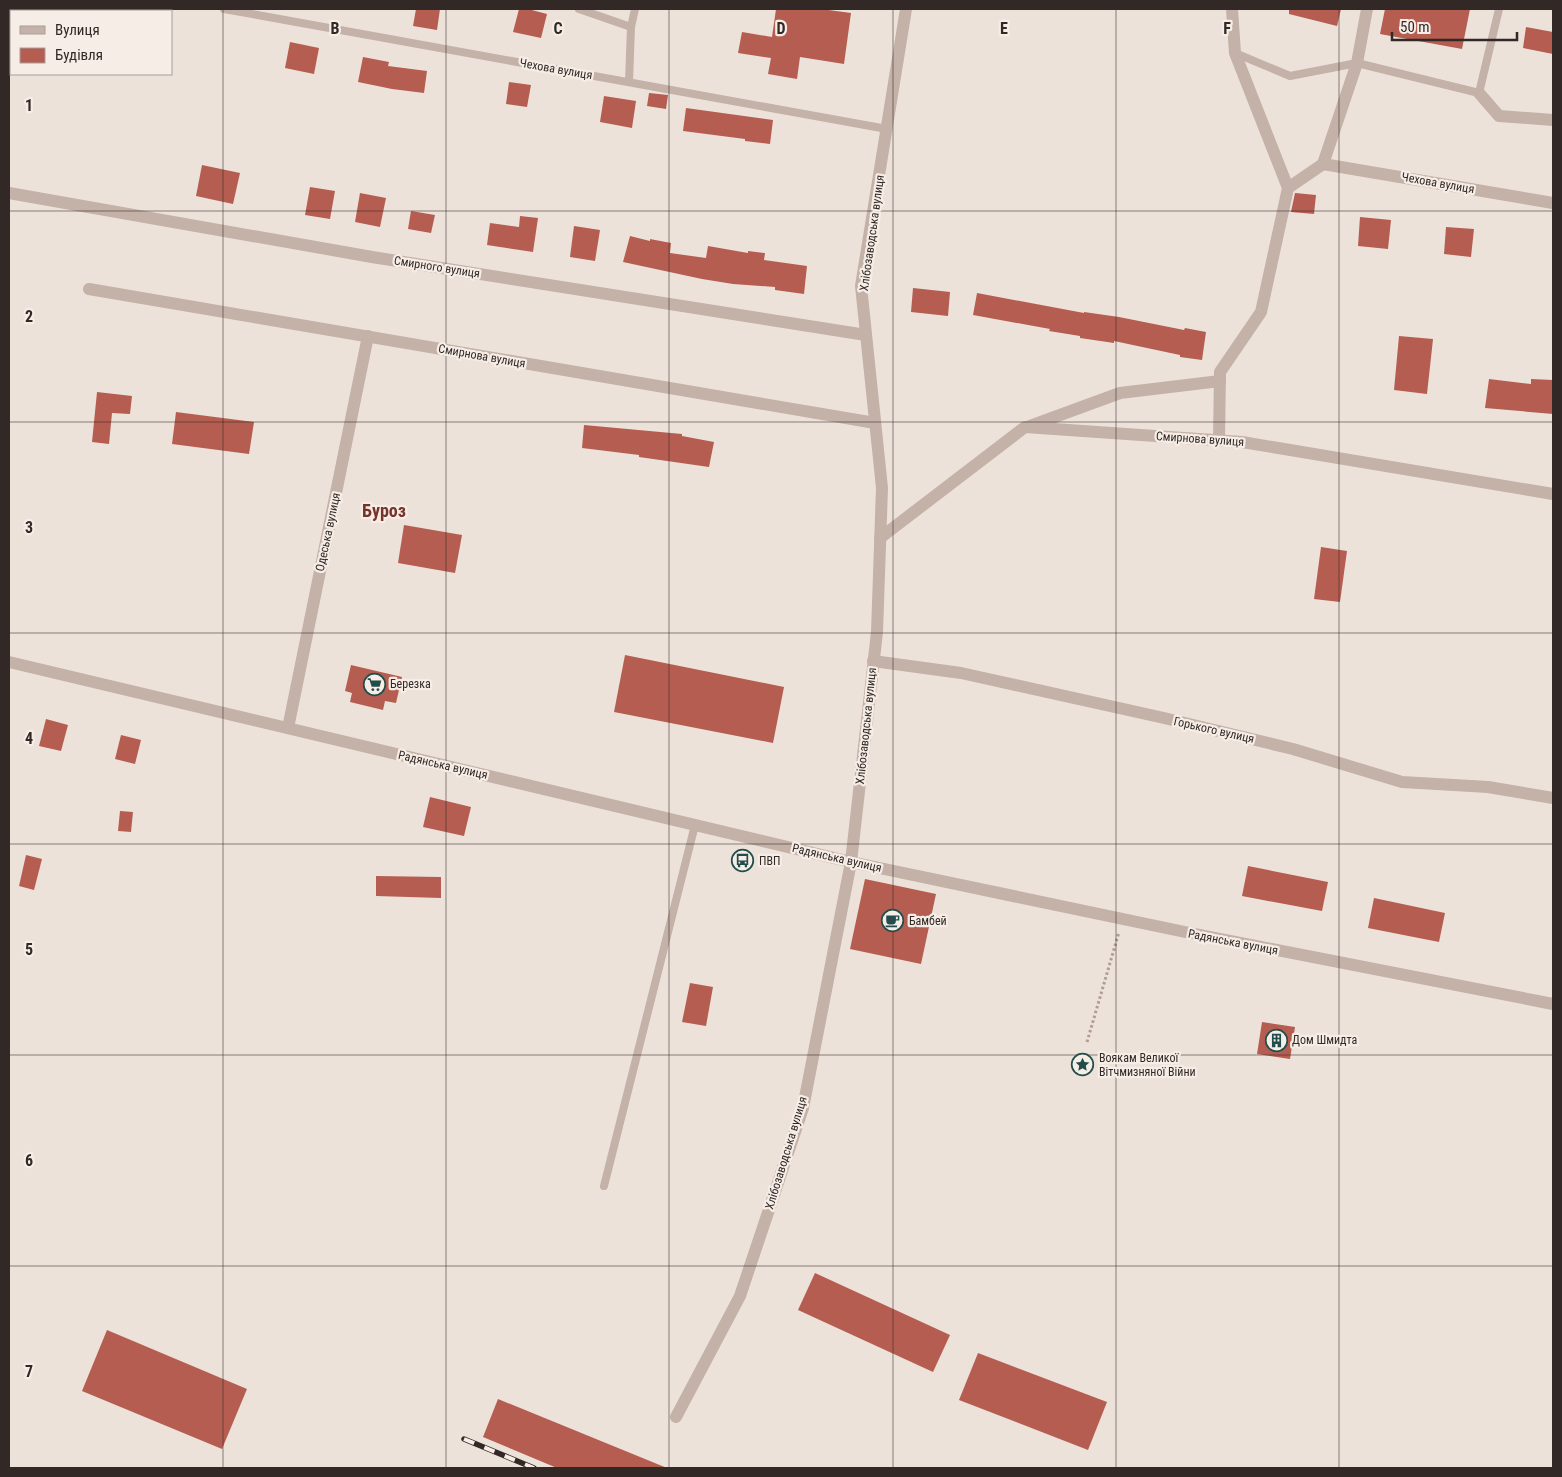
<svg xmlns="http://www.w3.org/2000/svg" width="1562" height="1477" viewBox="0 0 1562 1477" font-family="'Roboto Condensed',sans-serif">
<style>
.building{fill:#b55d51}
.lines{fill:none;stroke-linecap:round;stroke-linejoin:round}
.path{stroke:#af9c93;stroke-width:3;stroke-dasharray:2.5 2.5;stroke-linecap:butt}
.service{stroke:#c4b1a8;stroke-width:8}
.minor{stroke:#c4b1a8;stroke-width:12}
.tertiary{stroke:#c4b1a8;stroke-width:12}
.rail-casing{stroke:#322927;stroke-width:5.5}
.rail{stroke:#f6ede6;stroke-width:4;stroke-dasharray:11;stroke-linecap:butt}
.grid{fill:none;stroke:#322927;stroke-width:1;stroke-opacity:0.55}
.labels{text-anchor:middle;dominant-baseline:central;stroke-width:4.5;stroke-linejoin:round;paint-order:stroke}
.street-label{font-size:12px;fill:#322927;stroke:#f6ede6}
.poi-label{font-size:12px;fill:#322927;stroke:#f6ede6;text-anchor:start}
.district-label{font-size:18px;font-weight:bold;fill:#76342b;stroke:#f6ede6}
.grid-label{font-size:16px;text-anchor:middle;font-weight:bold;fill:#322927;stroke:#f6ede6;stroke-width:4.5;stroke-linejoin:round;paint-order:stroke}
</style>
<rect width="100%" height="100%" fill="#ede2da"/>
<!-- building -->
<g class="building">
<polygon points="416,9 440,9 437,30 413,26"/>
<polygon points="519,9 528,9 547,14 541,38 513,32"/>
<polygon points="776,9 821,9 851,13 844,64 800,57 797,79 768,74 771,58 738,53 742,32 772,37"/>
<polygon points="1289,9 1341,9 1337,26 1289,14"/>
<polygon points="1385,9 1470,9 1462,49 1380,34"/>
<polygon points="1526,27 1553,32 1553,54 1523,48"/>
<polygon points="290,42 319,48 314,74 285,68"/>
<polygon points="363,57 389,62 388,66 427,71 424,93 392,89 358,82"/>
<polygon points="509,82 531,85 527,107 506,104"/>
<polygon points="649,93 668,95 666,109 647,106"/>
<polygon points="604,96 636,101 632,128 600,122"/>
<polygon points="686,108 773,120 770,144 745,141 745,139 683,131"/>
<polygon points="202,165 240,173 233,204 196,196"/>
<polygon points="310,187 335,191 330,219 305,215"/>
<polygon points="360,193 386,198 380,227 355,222"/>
<polygon points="1295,193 1316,195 1314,214 1291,212"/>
<polygon points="411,211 435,215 431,233 408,229"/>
<polygon points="520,216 538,218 533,252 487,245 490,223 519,227"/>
<polygon points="1360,217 1391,220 1388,249 1358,246"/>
<polygon points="574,226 600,230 595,261 570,257"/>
<polygon points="1446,227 1474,229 1471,257 1444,254"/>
<polygon points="630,236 650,241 650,239 671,243 670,253 706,258 708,246 748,253 748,251 765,253 764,260 807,266 804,294 775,290 775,287 733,284 702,279 623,262"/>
<polygon points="913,288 950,292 948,316 911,312"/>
<polygon points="977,293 1084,313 1084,312 1119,317 1184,330 1185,328 1206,332 1202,360 1180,357 1180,355 1114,341 1114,343 1080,338 1080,336 1049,331 1050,329 973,315"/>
<polygon points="1399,336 1433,339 1427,394 1394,390"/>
<polygon points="1489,379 1531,384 1531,379 1553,380 1553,414 1485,408"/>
<polygon points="97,392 132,396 130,414 112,413 109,444 92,442"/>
<polygon points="176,412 254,422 249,454 172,444"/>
<polygon points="584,425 682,434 682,436 714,442 709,467 639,457 639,455 582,448"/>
<polygon points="404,525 462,535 455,573 398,563"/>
<polygon points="1321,547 1347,551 1340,602 1314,599"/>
<polygon points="625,655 784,687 773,743 614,712"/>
<polygon points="351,665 402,677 396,703 385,701 383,710 350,702 352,693 345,691"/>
<polygon points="46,719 68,725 61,751 39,746"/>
<polygon points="121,735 141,740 135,764 115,759"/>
<polygon points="430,797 471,807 464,836 423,827"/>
<polygon points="120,811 133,812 131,832 118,831"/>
<polygon points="26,855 42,859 34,890 19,886"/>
<polygon points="1248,866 1328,882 1322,911 1242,896"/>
<polygon points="376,876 441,877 441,898 376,896"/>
<polygon points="865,879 936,894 921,964 850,949"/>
<polygon points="1374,898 1445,913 1439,942 1368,928"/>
<polygon points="690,983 713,987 706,1026 682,1022"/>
<polygon points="1262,1022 1295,1027 1290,1059 1257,1054"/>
<polygon points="815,1273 950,1335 933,1372 798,1310"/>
<polygon points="107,1330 247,1389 222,1449 82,1391"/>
<polygon points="978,1353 1107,1402 1088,1450 959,1400"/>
<polygon points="498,1399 667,1468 557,1468 483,1437"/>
</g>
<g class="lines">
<!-- path -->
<polyline class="path" points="1087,1042 1119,932"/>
<!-- service -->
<g class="service">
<polyline points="224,9 887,129"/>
<polyline points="579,9 631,27"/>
<polyline points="1235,53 1290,76 1357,63 1479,93 1499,9"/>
<polyline points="629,82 631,27 635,9"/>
<polyline points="604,1186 695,825"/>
</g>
<!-- minor -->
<g class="minor">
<polyline points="1232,9 1235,53 1288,188"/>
<polyline points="1479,93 1499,116 1553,120"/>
<polyline points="1323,164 1553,203"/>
<polyline points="9,193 372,257 866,335"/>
<polyline points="89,289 875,423"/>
<polyline points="1030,426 1120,393 1220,381"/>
<polyline points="1219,440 1220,372 1261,312 1288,188 1323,164 1357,63 1367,9"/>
<polyline points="880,538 1025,427 1242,442 1553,494"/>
<polyline points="873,661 961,673 1164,718 1293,749 1402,782 1488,787 1553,798"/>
<polyline points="288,728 368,336"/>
<polyline points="676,1417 740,1296 803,1108 851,862 877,632 882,488 861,286 906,9"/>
</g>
<!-- tertiary -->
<polyline class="tertiary" points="9,662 851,862 1185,932 1553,1004"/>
<defs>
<polyline id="rail" points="464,1439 534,1468"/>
</defs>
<!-- rail casing -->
<use href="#rail" class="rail-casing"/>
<!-- rail -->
<use href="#rail" class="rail"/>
</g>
<!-- grid -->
<path class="grid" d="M223,9V1468M446,9V1468M669,9V1468M893,9V1468M1116,9V1468M1339,9V1468M9,211H1553M9,422H1553M9,633H1553M9,844H1553M9,1055H1553M9,1266H1553"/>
<!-- icons -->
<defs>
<symbol id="supermarket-ring" viewBox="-11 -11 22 22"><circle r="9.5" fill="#f6ede6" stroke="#234d4b" stroke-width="1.5"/><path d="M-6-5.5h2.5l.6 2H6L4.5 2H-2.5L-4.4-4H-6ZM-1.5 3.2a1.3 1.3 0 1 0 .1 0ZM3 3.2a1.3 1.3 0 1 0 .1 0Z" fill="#234d4b"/></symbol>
<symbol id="bus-ring" viewBox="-11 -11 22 22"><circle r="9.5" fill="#f6ede6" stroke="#234d4b" stroke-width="1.5"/><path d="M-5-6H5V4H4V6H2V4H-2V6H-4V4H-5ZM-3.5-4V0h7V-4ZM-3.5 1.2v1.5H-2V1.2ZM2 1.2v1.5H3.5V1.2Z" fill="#234d4b"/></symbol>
<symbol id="cafe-ring" viewBox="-11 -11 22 22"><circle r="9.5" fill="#f6ede6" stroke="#234d4b" stroke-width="1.5"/><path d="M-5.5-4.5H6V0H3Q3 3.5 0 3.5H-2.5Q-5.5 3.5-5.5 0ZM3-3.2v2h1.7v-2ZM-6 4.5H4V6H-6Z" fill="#234d4b"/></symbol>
<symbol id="building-ring" viewBox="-11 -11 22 22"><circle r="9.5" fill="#f6ede6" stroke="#234d4b" stroke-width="1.5"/><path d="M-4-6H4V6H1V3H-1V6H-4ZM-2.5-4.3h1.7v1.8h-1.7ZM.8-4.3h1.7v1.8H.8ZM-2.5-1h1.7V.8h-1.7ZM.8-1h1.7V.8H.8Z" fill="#234d4b"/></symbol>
<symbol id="sight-ring" viewBox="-11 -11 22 22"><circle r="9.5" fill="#f6ede6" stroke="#234d4b" stroke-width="1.5"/><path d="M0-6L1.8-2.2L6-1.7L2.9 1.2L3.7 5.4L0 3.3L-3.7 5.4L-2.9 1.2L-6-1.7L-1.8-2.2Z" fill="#234d4b"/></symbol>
</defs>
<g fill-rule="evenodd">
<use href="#supermarket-ring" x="362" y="672" width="25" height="25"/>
<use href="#bus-ring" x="730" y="848" width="25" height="25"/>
<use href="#cafe-ring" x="880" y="908" width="25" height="25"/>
<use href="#building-ring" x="1264" y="1028" width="25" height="25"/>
<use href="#sight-ring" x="1070" y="1052" width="25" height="25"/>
</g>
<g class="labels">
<!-- street labels -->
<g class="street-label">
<text transform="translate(556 69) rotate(10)">Чехова вулиця</text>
<text transform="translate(1438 183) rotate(10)">Чехова вулиця</text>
<text transform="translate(872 233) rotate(-82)">Хлібозаводська вулиця</text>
<text transform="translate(437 267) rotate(9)">Смирного вулиця</text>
<text transform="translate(482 356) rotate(10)">Смирнова вулиця</text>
<text transform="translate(1200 439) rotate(4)">Смирнова вулиця</text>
<text transform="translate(328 532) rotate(-78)">Одеська вулиця</text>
<text transform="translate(866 726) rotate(-84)">Хлібозаводська вулиця</text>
<text transform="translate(1214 730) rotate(13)">Горького вулиця</text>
<text transform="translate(443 765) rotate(13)">Радянська вулиця</text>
<text transform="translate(837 858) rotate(13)">Радянська вулиця</text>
<text transform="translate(1233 942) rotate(11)">Радянська вулиця</text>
<text transform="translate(786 1153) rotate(-73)">Хлібозаводська вулиця</text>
</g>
<!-- poi labels -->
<g class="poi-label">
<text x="390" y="684">Березка</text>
<text x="759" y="861">ПВП</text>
<text x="909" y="921">Бамбей</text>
<text x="1292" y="1040">Дом Шмидта</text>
<text x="1099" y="1058">Воякам Великої<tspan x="1099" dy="14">Вітчмизняної Війни</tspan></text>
</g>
<!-- district labels -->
<g class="district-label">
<text x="384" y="510">Буроз</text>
</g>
</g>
<g class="grid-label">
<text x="335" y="34">B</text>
<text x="558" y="34">C</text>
<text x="781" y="34">D</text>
<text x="1004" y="34">E</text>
<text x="1227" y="34">F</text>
<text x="29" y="111">1</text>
<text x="29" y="322">2</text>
<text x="29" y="533">3</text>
<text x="29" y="744">4</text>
<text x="29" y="955">5</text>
<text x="29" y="1166">6</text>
<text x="29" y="1377">7</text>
</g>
<!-- border -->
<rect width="1562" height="1477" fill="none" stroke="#322927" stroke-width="20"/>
<!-- legend -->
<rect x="10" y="10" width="162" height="65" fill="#f6ede6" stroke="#a89f9a"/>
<rect x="20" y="26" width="25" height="8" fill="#c4b1a8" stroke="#a89f9a"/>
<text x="55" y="35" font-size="15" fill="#322927">Вулиця</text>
<rect x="20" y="48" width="25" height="15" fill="#b55d51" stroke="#a89f9a"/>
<text x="55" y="60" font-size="15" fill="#322927">Будівля</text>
<!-- scale -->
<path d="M1392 32v8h125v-8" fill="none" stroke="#322927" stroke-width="2.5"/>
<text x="1400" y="32" font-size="15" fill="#322927" stroke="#f6ede6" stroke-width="4" paint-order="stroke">50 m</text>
</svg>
